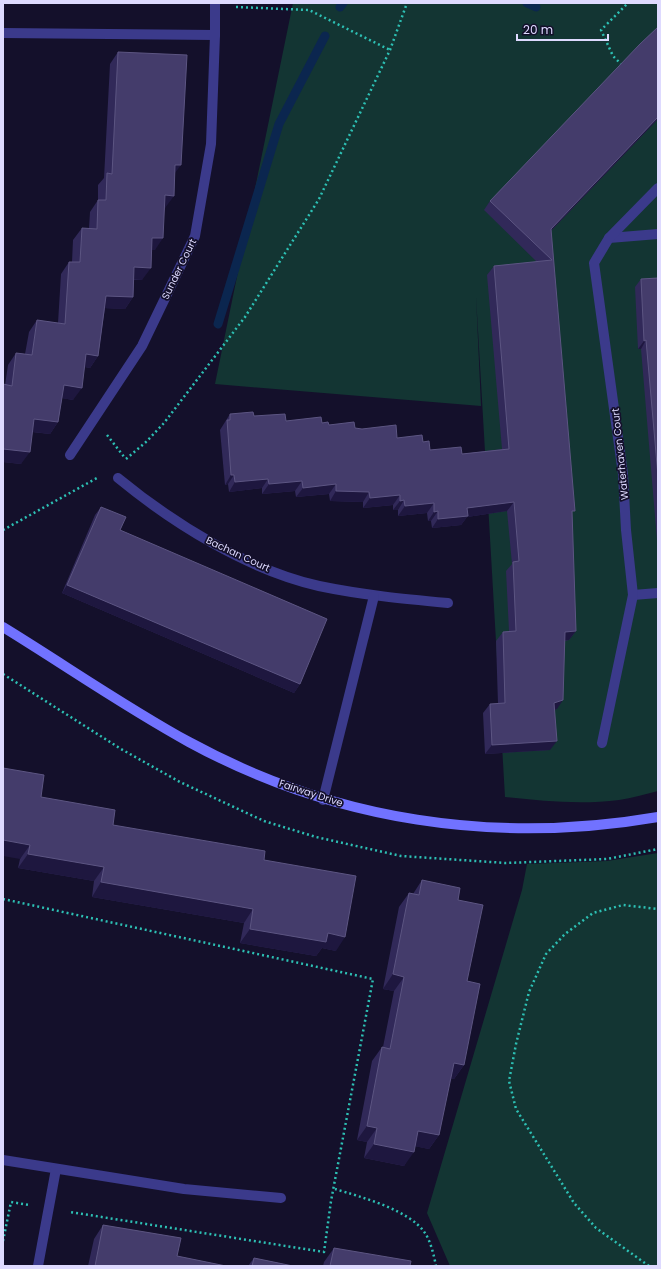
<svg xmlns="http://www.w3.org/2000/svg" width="661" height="1269" viewBox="0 0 661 1269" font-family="Poppins,sans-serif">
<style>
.green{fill:#133533}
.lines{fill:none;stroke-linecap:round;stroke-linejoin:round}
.stream{stroke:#0b264f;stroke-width:9}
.path{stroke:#2dc0b4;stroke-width:2.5;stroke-dasharray:2 3;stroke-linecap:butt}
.lane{stroke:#3b3a8b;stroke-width:10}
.secondary{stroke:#7172ff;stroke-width:10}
.wall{fill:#312959}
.shaded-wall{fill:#1e173f}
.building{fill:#443c6b;stroke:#5c5582}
.labels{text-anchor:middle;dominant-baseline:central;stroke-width:3.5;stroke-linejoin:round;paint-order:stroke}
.street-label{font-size:10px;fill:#dedaff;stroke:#14102b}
</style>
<rect width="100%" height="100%" fill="#14102b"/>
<!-- green -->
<g class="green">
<path d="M293,3H658V791C645,794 632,798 619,800C581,805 542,801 505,797L476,296L481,406L215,384Z"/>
<polygon points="658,853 658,1266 450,1266 427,1213 522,890 527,864 607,861"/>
</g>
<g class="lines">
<!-- stream -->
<g class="stream">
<polyline points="527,3 536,7"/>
<polyline points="340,7 343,3"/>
<polyline points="218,324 279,124 325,36"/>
</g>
<!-- path -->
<g class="path">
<polyline points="236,7 309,10 390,50"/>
<polyline points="622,65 613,56 601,30 628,3"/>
<polyline points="107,435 125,458"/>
<polyline points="126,459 146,442 164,423 245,317 319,199 390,50 407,3"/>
<polyline points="3,530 97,478"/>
<polyline points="3,674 121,749 180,782 264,821 316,837 401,856 506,863 607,859 658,849"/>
<polyline points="3,899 373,979 331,1201 324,1252 70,1212"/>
<path d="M335,1189C361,1197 410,1210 425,1233C431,1242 434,1256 436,1266"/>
<polyline points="3,1241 11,1202 29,1205"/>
<polyline points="649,1266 596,1228 574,1203 516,1109 509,1081 516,1044 529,992 546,954 565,934 593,913 623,905 658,909"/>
</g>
<!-- lane -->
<g class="lane">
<polyline points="3,33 215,35"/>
<polyline points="609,238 658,234"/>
<polyline points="70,455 142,346 195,236 211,144 215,35 215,3"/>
<path d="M118,478C174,524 248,570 319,586C362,595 405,599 448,603"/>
<polyline points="633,595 658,593"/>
<polyline points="602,743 633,595 626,530 623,474 594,263 609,238 658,188"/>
<polyline points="323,800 374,596"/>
<polyline points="3,1160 184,1189 281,1198"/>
<polyline points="38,1266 56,1169"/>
</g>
<!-- secondary -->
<path class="secondary" d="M3,627C65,665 125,707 189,742C334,821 496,845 658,817"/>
</g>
<!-- wall -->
<g class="wall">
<polygon points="658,27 658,119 551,231 572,515 576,631 569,640 565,641 557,709 554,710 550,750 485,754 483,713 490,704 498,704 496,641 503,632 509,631 506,571 512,564 507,511 467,517 461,525 432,528 431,521 428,521 427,513 398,516 398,510 393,510 393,505 363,508 363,502 330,501 329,494 296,497 295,491 262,494 262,488 229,492 228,484 225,485 220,430 230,414 254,416 286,421 322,423 329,425 355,428 397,438 423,442 430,450 462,454 502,449 487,275 494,266 537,262 484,210 490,201"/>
<polygon points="118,52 175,173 165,208 155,250 151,250 142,280 134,280 133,297 125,309 105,308 98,356 90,368 85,367 73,400 62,398 58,422 50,434 32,432 21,464 3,462 3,384 5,385 8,365 16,353 25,354 29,332 37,320 58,323 61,274 69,262 72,262 73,240 82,228 89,228 90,212 98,200 98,185 104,178 110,64"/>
<polygon points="658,278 658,552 641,349 638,349 635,287 641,279"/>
<polygon points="101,507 120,530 300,684 294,693 62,593 95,515"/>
<polygon points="41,797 113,825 264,860 336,951 322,948 316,956 240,943 244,923 92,897 94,881 18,868 20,859"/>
<polygon points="422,880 458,900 467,981 464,1065 454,1079 450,1078 439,1135 429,1149 415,1146 404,1166 364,1158 367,1142 357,1140 372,1061 382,1047 383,1047 394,991 383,989 399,907 409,893 413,894"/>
<polygon points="103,1225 177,1256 226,1266 88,1266 94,1239"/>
<polygon points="334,1248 410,1266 323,1266 324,1262"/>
<polygon points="254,1258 293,1266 248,1266"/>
</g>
<!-- shaded-wall -->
<g class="shaded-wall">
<polygon points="658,117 658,119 544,238 551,229"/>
<polygon points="175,165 181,165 172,177"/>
<polygon points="165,195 174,196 165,208 157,207"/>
<polygon points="152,238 163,238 155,250 144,250"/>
<polygon points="134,267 151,268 142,280 126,279"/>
<polygon points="106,296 133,297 125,309 98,308"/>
<polygon points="646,340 641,349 638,349 644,341"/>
<polygon points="86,354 98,356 90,368 78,366"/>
<polygon points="64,385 82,388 73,400 55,397"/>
<polygon points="34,419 58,422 50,434 26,431"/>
<polygon points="3,449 30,452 21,464 3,462"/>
<polygon points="231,475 234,475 228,484 225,485"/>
<polygon points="268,479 262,488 229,492 235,482"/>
<polygon points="302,481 295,491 262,494 269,484"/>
<polygon points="336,484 329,494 296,497 303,488"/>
<polygon points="336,491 369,492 363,502 330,501"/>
<polygon points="400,495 393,505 363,508 370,498"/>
<polygon points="404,500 398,510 393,510 400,501"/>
<polygon points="514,502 507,511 467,517 461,525 432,528 438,519 467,508"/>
<polygon points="434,503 427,513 398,516 405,506"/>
<polygon points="438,511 431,521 428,521 434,512"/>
<polygon points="67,585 300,684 294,693 62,593"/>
<polygon points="576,631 569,640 559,641 565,632"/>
<polygon points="563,700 557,709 547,712 554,703"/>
<polygon points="557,741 550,750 485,754 492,745"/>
<polygon points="3,840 30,845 20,859 3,856"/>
<polygon points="28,854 104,867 94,881 18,868"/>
<polygon points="101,882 253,909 244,923 92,897"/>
<polygon points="250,929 328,933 345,937 336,951 322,948 316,956 240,943"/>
<polygon points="393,974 404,977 394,991 383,989"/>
<polygon points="454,1063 464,1065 454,1079 444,1077"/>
<polygon points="367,1126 377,1128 367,1142 357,1140"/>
<polygon points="418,1131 439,1135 429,1149 408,1145"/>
<polygon points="374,1144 414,1152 404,1166 364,1158"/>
</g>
<!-- building -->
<g class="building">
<polygon points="658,27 658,117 551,229 575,511 572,511 576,631 565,632 563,700 554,703 557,741 492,745 490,704 505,703 503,632 516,631 513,562 519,561 514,502 467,508 468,516 438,519 438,511 434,512 434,503 405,506 404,500 400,501 400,495 370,498 369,492 336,491 336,484 303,488 302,481 269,484 268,479 235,482 234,475 231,475 227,420 230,420 230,414 253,412 254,416 285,414 286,421 321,417 322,423 328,422 329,425 354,422 355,428 362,429 396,425 397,438 422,435 423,442 429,441 430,450 461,447 462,454 509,449 494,266 552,260 490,201 640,44"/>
<polygon points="118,52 187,55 181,165 175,165 174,196 165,195 163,238 152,238 151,268 134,267 133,297 106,296 98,356 86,354 82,388 64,385 58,422 34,419 30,452 3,449 3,384 12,386 16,353 32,355 37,320 65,324 69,262 80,262 82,228 97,229 98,200 106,200 107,173 112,174"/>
<polygon points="658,278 658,476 646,340 644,341 641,279"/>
<polygon points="101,507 126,517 120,530 327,619 300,684 67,585"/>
<polygon points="3,768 44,775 41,797 115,810 113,825 265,851 264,860 356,876 345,937 328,933 326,942 250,929 253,909 101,882 104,867 28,854 30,845 3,840"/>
<polygon points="422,880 460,888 458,900 483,905 467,981 480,984 464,1065 454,1063 439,1135 418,1131 414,1152 374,1144 377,1128 367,1126 382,1047 390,1049 404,977 393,974 409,893 419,895"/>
<polygon points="103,1225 181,1238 177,1256 226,1266 95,1266"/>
<polygon points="334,1248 411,1261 410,1266 330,1266"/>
<polygon points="254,1258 293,1266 252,1266"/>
</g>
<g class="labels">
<!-- street labels -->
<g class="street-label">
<text transform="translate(179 269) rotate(-64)">Sunder Court</text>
<text transform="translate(620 454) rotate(-96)">Waterhaven Court</text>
<text transform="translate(238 554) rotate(25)">Bachan Court</text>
<text transform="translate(311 793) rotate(18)">Fairway Drive</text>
</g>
</g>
<!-- border -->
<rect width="661" height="1269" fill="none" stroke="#dedaff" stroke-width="8"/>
<!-- scale -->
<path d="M517 34v6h91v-6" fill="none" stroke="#dedaff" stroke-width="2"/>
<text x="523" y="34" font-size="12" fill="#dedaff" stroke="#14102b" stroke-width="3" paint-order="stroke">20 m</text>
</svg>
